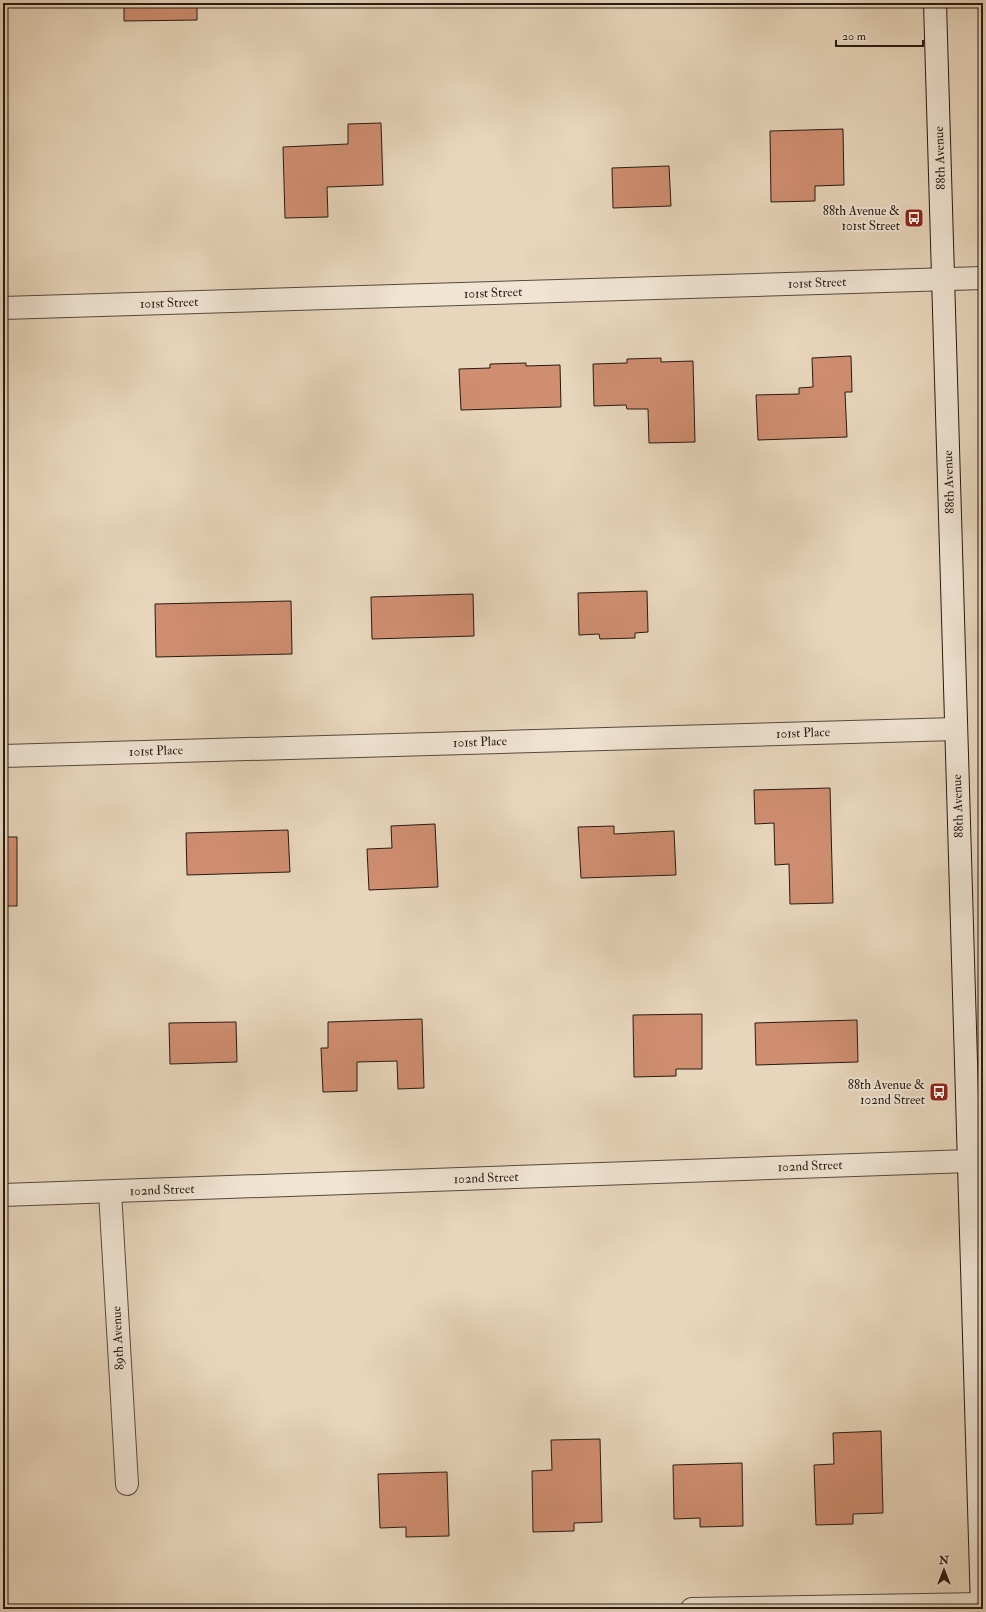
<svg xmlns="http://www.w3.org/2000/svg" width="986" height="1612" viewBox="0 0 986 1612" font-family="'IM FELL Double Pica',serif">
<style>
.building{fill:#d08e71;stroke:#261a14}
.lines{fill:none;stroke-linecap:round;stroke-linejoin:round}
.street-casing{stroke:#56493e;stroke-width:24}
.secondary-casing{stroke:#261a14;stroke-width:24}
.street{stroke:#f0e4d3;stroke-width:22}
.secondary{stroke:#f0e4d3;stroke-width:22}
.labels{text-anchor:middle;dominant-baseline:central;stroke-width:4;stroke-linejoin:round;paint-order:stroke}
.street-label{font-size:13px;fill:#261a14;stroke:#f0e4d3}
.poi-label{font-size:13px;fill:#261a14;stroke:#f0e4d3;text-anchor:end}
</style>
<rect width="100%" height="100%" fill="#e8d6bc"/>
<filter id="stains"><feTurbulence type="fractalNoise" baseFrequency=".005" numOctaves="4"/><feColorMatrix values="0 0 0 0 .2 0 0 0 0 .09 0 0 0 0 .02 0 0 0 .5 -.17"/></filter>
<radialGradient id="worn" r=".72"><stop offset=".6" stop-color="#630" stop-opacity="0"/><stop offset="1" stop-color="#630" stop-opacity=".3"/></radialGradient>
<!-- building -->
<g class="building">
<polygon points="124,3 197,3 197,20 124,21"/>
<polygon points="381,123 383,185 327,187 328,217 285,218 283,147 348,144 348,124"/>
<polygon points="843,129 844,185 815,186 815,201 771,202 770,131"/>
<polygon points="669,166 671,206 613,208 612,168"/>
<polygon points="851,356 852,392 845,392 847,437 758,440 756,395 799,394 799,388 813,387 812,358"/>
<polygon points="661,358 661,362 693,361 695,442 649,443 648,409 627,409 626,405 594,406 593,364 627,363 627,359"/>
<polygon points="526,363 526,366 560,365 561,407 461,410 459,369 490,368 490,364"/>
<polygon points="647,591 648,632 635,633 635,638 600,639 599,634 579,635 578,593"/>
<polygon points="473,594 474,636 372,639 371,597"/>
<polygon points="291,601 292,654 156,657 155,604"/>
<polygon points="830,788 833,903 790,904 789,864 775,865 774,823 755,824 754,790"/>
<polygon points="435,824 438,887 369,890 367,849 392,848 391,826"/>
<polygon points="614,826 614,834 674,831 676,875 581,878 578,827"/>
<polygon points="288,830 290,872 187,875 186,833"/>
<rect x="3" y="837" width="14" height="69"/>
<polygon points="702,1014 702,1069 676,1069 676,1076 634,1077 633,1015"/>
<polygon points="422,1019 424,1088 398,1089 397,1061 357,1062 357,1091 323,1092 321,1048 328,1048 328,1022"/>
<polygon points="857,1020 858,1062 756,1065 755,1023"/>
<polygon points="236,1022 237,1062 170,1064 169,1023"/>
<polygon points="881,1431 883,1513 853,1514 853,1524 816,1525 814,1465 834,1464 833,1433"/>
<polygon points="600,1439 602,1522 574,1523 574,1531 533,1532 532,1471 552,1470 551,1440"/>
<polygon points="742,1463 743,1526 700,1527 700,1518 674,1519 673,1465"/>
<polygon points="447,1472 449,1536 406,1537 406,1527 380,1528 378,1474"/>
</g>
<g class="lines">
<defs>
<g id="street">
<polyline points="3,308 983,278"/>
<polyline points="3,756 956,729"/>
<polyline points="110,1192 127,1484"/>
<polyline points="3,1195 969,1161"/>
<polyline points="692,1609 982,1604"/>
</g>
<polyline id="secondary" points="935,3 982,1609"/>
</defs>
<!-- street casing -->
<use href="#street" class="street-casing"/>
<!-- secondary casing -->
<use href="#secondary" class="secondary-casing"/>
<!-- street -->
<use href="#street" class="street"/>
<!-- secondary -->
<use href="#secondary" class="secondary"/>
</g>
<!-- icons -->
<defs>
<symbol id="bus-square" viewBox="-11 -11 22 22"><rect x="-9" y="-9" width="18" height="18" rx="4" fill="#8f2418" stroke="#f0e4d3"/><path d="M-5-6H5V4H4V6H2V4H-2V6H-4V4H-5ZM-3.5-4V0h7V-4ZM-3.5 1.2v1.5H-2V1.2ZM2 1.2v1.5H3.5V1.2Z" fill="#fff"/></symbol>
</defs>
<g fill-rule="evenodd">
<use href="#bus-square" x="903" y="207" width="22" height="22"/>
<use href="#bus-square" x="928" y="1081" width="22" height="22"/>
</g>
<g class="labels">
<!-- street labels -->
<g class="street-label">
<text transform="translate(940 158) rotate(-92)">88th Avenue</text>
<text transform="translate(817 283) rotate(-2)">101st Street</text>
<text transform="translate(493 293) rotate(-2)">101st Street</text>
<text transform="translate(169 303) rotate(-2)">101st Street</text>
<text transform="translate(949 482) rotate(-92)">88th Avenue</text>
<text transform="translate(803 733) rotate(-2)">101st Place</text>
<text transform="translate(480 742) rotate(-2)">101st Place</text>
<text transform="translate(156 751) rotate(-2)">101st Place</text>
<text transform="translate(958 806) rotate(-92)">88th Avenue</text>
<text transform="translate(810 1166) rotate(-2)">102nd Street</text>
<text transform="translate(486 1178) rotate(-2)">102nd Street</text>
<text transform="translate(162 1190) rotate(-2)">102nd Street</text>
<text transform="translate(118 1338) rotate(-93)">89th Avenue</text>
</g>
<!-- poi labels -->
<g class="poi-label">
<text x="900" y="211">88th Avenue &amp;<tspan x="900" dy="15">101st Street</tspan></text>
<text x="925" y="1085">88th Avenue &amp;<tspan x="925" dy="15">102nd Street</tspan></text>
</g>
</g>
<!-- margin -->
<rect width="986" height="1612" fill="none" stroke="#e8d6bc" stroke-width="16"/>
<rect x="4" y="4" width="978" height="1604" fill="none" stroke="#261a14" stroke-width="2"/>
<rect x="8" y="8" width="970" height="1596" fill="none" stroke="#261a14"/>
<!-- north arrow -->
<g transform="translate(944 1570)" stroke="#f0e4d3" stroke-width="3" paint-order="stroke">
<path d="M0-3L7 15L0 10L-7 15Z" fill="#261a14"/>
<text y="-6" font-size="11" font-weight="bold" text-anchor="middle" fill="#261a14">N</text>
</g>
<!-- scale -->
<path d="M836 40v6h87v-6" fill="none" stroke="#261a14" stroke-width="2"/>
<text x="842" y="40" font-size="12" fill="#261a14" stroke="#f0e4d3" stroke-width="3" paint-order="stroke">20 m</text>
<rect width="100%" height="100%" filter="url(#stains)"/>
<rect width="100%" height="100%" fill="url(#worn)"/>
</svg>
